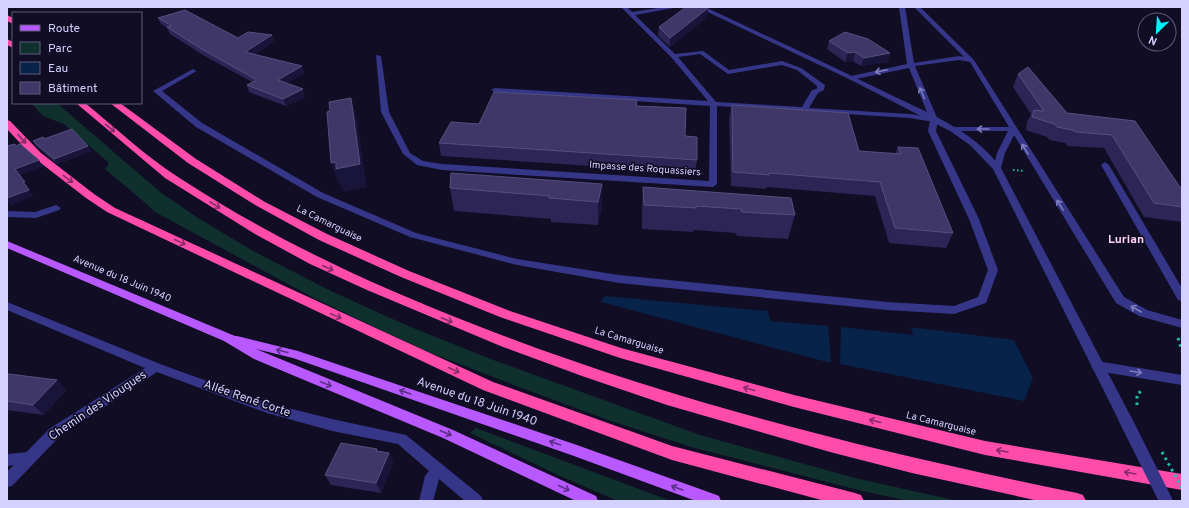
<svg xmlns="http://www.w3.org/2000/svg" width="1189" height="508" viewBox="0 0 1189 508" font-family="Overpass,sans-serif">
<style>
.green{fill:#0f302d}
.water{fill:#082349}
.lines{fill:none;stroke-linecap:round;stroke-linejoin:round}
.path-far1{stroke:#26bead;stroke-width:2;stroke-dasharray:1.5 2.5;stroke-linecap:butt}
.path{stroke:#26bead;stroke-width:3;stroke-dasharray:2.5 4;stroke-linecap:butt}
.service{fill:#353688;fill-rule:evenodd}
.minor{fill:#353688;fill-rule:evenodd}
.tertiary{fill:#353688;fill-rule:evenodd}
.primary{fill:#b858ff;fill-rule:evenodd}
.motorway{fill:#ff4cab;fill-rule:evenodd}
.path-bridge{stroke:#26bead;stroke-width:3;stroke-dasharray:2.5 4;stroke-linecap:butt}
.tertiary-bridge{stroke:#353688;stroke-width:13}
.wall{fill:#2c2555}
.shaded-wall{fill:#19143a}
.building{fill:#3e3767;stroke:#55507f}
.oneway{stroke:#7d7cbe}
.oneway2{stroke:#882c68}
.oneway3{stroke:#5c2f87}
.labels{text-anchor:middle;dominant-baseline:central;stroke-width:3.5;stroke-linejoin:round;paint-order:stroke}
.street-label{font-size:10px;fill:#d4d1ff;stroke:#100d25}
.quarter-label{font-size:12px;font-weight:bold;fill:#ffd3f1;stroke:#100d25}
.near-street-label{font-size:12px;fill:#d4d1ff;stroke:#100d25}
</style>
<rect width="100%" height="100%" fill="#100d25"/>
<!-- green -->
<g class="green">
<polygon points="31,103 57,103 160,192 198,218 253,251 333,292 408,326 488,358 700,435 855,478 958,501 909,501 862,491 691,447 608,420 519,387 426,351 362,321 314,298 155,212 142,200 105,169 109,163 64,124 43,116"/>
<polygon points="476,428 671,501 618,501 560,476 470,433"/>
</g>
<!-- water -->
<g class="water">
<polygon points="605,296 768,311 770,321 828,326 831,363 601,302"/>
<polygon points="841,327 914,335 910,327 1014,340 1033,378 1024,401 840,364"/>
</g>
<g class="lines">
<!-- path-far1 -->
<polyline class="path-far1" points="1013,170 1024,171"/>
<!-- path -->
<g class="path">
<polyline points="1178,338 1182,351"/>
<polyline points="1137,405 1137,394 1143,390"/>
</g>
<!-- service -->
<g class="service">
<polygon points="193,69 196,71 195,72 162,91 202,123 323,193 416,233 517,259 619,275 887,302 954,306 978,297 988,270 969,219 928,131 930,120 934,118 937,118 938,120 936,131 979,219 998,270 986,303 954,314 887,310 619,283 517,265 410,237 317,197 196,127 153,91"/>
<polygon points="1105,162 1109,165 1182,288 1182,301 1178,300 1101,165"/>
<polygon points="56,205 61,208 59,210 36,218 7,217 7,211 35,212"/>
<polygon points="29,452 34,454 36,458 34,462 7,466 7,454"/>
</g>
<!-- minor -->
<g class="minor">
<path d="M621,7H627L632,12L665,7H679L635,15L675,54L703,51L729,70L782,61L801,68L825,85L824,90L818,93L809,108L910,114L929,117L909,68L851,80L847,78L851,76L907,64L899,7H905L914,63L959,56L964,57L914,7H920L974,60L1124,297L1147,310L1182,320V328L1139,316L1116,303L1014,135L1005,153L1001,168L997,171L993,168L997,153L1008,131H950V127H1009L970,62L959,60L915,66L938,120L934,122L910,118L717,106V184L713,187L442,170L417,165L403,154L381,112L376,55L381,56L389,112L410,153L423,161L442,164L709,181L710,106L495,92L491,90L495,88L708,101L671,57ZM700,54L728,74L782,65L797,70L817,86V89L812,90L802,107L716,102L678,57Z"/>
<polygon points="7,302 160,364 268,403 332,419 406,435 481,496 483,501 465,501 439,479 433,501 419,501 425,476 429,471 398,444 332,431 267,413 157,372 59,437 12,486 7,487 7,472 49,429 145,368 7,310"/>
<polygon points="1097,361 1182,375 1182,385 1097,371 1093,369 1091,366 1093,363"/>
</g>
<!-- tertiary -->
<path class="tertiary" d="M697,7H705C764,35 824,62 883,91C925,112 973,129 1001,168L1130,415L1131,419L1130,423L1125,424L1120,423L993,169L970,145L950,131L849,79Z"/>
<!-- primary -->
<polygon class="primary" points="7,241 235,336 237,336 298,351 574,444 714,494 719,496 721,501 696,501 574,456 293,358 256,349 453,430 596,496 598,501 576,501 443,438 254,359 224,341 7,248"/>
<!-- motorway -->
<g class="motorway">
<polygon points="7,15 13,18 13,24 7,21"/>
<polygon points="7,39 13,42 13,48 7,45"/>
<path d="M76,103H85C116,128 145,156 178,177C271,238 370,284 473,324C669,401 872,451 1077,493L1083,495L1086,501H1039L912,473L830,452L667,405L582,376L503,347L367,290L310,264L255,234L165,178Z"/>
<polygon points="110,103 120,103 196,159 265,202 327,234 409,271 510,311 621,348 794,395 985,441 1182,474 1182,490 985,455 794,407 620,358 500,317 401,277 319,240 257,206 188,163"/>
<polygon points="7,120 10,121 41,153 94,194 115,208 493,382 672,446 855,493 861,495 864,501 825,501 672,460 483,390 107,212 86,198 33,157 7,129"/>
</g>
<!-- path-bridge -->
<polyline class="path-bridge" points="1162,452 1182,488"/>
<!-- tertiary-bridge -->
<polyline class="tertiary-bridge" points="1125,419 1166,501"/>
</g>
<!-- wall -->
<g class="wall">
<polygon points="707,17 670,47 658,36 659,27"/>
<polygon points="158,18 238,38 272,35 274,41 254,55 304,73 287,83 305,97 286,106 249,92 247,85 252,82 203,55 170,34 167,28 161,24"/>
<polygon points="829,41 890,53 888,62 861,66 853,61 845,62 827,49"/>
<polygon points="1018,74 1067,113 1135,121 1182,207 1182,222 1144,217 1104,148 1068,146 1065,143 1050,140 1047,137 1026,130 1027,122 1031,114 1013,87"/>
<polygon points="732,105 859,151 895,154 898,147 953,233 946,248 889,243 875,196 766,187 766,189 731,186 729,118"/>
<polygon points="636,106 685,136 697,160 695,173 441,156 439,143 479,124"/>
<polygon points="44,139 92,151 57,164 36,146 33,141"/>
<polygon points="602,184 602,207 598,225 551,222 551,219 454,211 450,188"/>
<polygon points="643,187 795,215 788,239 737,236 736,233 693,230 693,232 642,229 642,210"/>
<polygon points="7,375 57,380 66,390 44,415 7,410"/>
<polygon points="377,449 378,451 389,453 393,463 381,493 331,485 325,475"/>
</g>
<!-- shaded-wall -->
<g class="shaded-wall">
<polygon points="708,8 707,17 670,47 670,38"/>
<polygon points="272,35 274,41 248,59 245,52"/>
<polygon points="855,52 853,61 845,62 848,53"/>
<polygon points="890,53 888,62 861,66 864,58"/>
<polygon points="302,66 304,73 281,87 278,80"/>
<polygon points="303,89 305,97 286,106 283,99"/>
<polygon points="351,98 357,120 367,187 343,192 341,185 339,185 331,163 336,162"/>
<polygon points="88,146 92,151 57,164 54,159"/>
<polygon points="39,160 43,167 19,176 15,169"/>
<polygon points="23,182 25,182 30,188 28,189"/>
<polygon points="602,184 602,207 598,225 598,202"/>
<polygon points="29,190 34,196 11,205 7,200 7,198"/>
<polygon points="57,380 66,390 44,415 33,405"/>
<polygon points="389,453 393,463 381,493 376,483"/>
</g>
<!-- building -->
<g class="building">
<polygon points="686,7 707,7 708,8 670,38 659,27"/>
<polygon points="185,10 238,38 248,32 272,35 245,52 302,66 278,80 303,89 283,99 247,85 257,80 200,48 167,27 172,26 158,18"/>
<polygon points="845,32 868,39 890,53 864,58 855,52 848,53 829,41"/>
<polygon points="1028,67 1067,113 1135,121 1182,190 1182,207 1154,203 1112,135 1076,132 1072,130 1057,127 1054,124 1032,117 1034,110 1044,111 1018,74"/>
<polygon points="494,92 637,100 636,106 686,108 685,136 697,137 697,160 439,143 451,122 479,124"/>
<polygon points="351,98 360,164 336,169 336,162 331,163 327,112 330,111 329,102"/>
<polygon points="732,105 848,113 859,151 901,154 898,147 918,148 953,233 895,228 880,182 769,173 769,175 733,172"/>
<polygon points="72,129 88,146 54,159 33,141 43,137 44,139"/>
<polygon points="15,144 16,146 20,144 39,160 15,169 25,182 23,182 29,190 7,198 7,146"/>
<polygon points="451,173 602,184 598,202 549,198 550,196 450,188"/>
<polygon points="643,187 791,198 795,215 742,212 741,209 696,206 696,208 644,205"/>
<polygon points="9,374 57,380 33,405 7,401 7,375"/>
<polygon points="341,443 377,449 376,451 389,453 376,483 325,475"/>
</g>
<!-- one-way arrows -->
<defs><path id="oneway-shaft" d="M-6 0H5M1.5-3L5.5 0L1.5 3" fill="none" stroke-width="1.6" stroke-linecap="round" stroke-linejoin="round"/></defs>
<g class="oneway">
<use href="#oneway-shaft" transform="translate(881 71) rotate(169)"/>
<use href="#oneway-shaft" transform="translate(922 93) rotate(-113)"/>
<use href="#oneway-shaft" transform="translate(983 129) rotate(180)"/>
<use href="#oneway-shaft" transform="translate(1025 149) rotate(-122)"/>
<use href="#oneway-shaft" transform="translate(1060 205) rotate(-122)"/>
<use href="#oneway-shaft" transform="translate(1136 309) rotate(-150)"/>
<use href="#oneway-shaft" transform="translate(1136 372) rotate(9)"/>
</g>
<g class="oneway2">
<use href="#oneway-shaft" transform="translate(110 128) rotate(39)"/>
<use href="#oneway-shaft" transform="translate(22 139) rotate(47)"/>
<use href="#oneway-shaft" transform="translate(68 179) rotate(37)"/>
<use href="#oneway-shaft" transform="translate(215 205) rotate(33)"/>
<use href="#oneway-shaft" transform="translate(180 242) rotate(25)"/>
<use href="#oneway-shaft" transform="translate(328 268) rotate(25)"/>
<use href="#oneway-shaft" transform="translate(336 316) rotate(25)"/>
<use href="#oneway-shaft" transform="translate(447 320) rotate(23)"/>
<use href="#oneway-shaft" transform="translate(454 370) rotate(25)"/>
<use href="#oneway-shaft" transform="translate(749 389) rotate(-165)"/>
<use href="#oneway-shaft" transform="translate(875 421) rotate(-166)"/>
<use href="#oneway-shaft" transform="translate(1002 451) rotate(-170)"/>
<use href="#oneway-shaft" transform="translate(1130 473) rotate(-170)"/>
</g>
<g class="oneway3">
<use href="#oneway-shaft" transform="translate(282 351) rotate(-166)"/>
<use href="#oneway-shaft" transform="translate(326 384) rotate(22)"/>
<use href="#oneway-shaft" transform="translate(405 392) rotate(-161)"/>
<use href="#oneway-shaft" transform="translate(446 433) rotate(23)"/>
<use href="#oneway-shaft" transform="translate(555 443) rotate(-161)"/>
<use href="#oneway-shaft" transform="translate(564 488) rotate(25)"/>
<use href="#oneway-shaft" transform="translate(677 488) rotate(-160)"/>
</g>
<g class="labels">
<!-- street labels -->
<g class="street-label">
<text transform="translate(645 169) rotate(4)">Impasse des Roquassiers</text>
<text transform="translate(329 224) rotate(26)">La Camarguaise</text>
<text transform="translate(122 279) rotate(23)">Avenue du 18 Juin 1940</text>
<text transform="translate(629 341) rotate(17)">La Camarguaise</text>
<text transform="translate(941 424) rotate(14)">La Camarguaise</text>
</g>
<!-- quarter labels -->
<g class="quarter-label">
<text x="1126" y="240">Lurian</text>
</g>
<!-- near-street labels -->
<g class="near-street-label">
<text transform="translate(247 399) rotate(19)">Allée René Corte</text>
<text transform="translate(477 402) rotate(19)">Avenue du 18 Juin 1940</text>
<text transform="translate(98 406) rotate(-34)">Chemin des Viougues</text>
</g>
</g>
<!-- border -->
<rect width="1189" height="508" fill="none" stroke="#d4d1ff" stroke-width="16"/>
<!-- legend -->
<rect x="12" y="12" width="130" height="92" fill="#100d25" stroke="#5e5b7c"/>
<rect x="20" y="25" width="20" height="6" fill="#b858ff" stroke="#5e5b7c"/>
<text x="48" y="32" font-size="12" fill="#d4d1ff">Route</text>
<rect x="20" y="42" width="20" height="12" fill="#0f302d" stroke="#5e5b7c"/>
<text x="48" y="52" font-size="12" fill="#d4d1ff">Parc</text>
<rect x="20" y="62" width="20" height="12" fill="#082349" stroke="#5e5b7c"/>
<text x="48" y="72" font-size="12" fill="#d4d1ff">Eau</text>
<rect x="20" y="82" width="20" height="12" fill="#3e3767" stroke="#5e5b7c"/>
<text x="48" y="92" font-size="12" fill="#d4d1ff">Bâtiment</text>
<!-- north arrow -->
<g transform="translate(1157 32) rotate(205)"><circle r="19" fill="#100d25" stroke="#5e5b7c"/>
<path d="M0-3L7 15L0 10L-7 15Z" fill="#00f0fc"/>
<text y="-6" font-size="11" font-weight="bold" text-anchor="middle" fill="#d4d1ff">N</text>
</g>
</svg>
